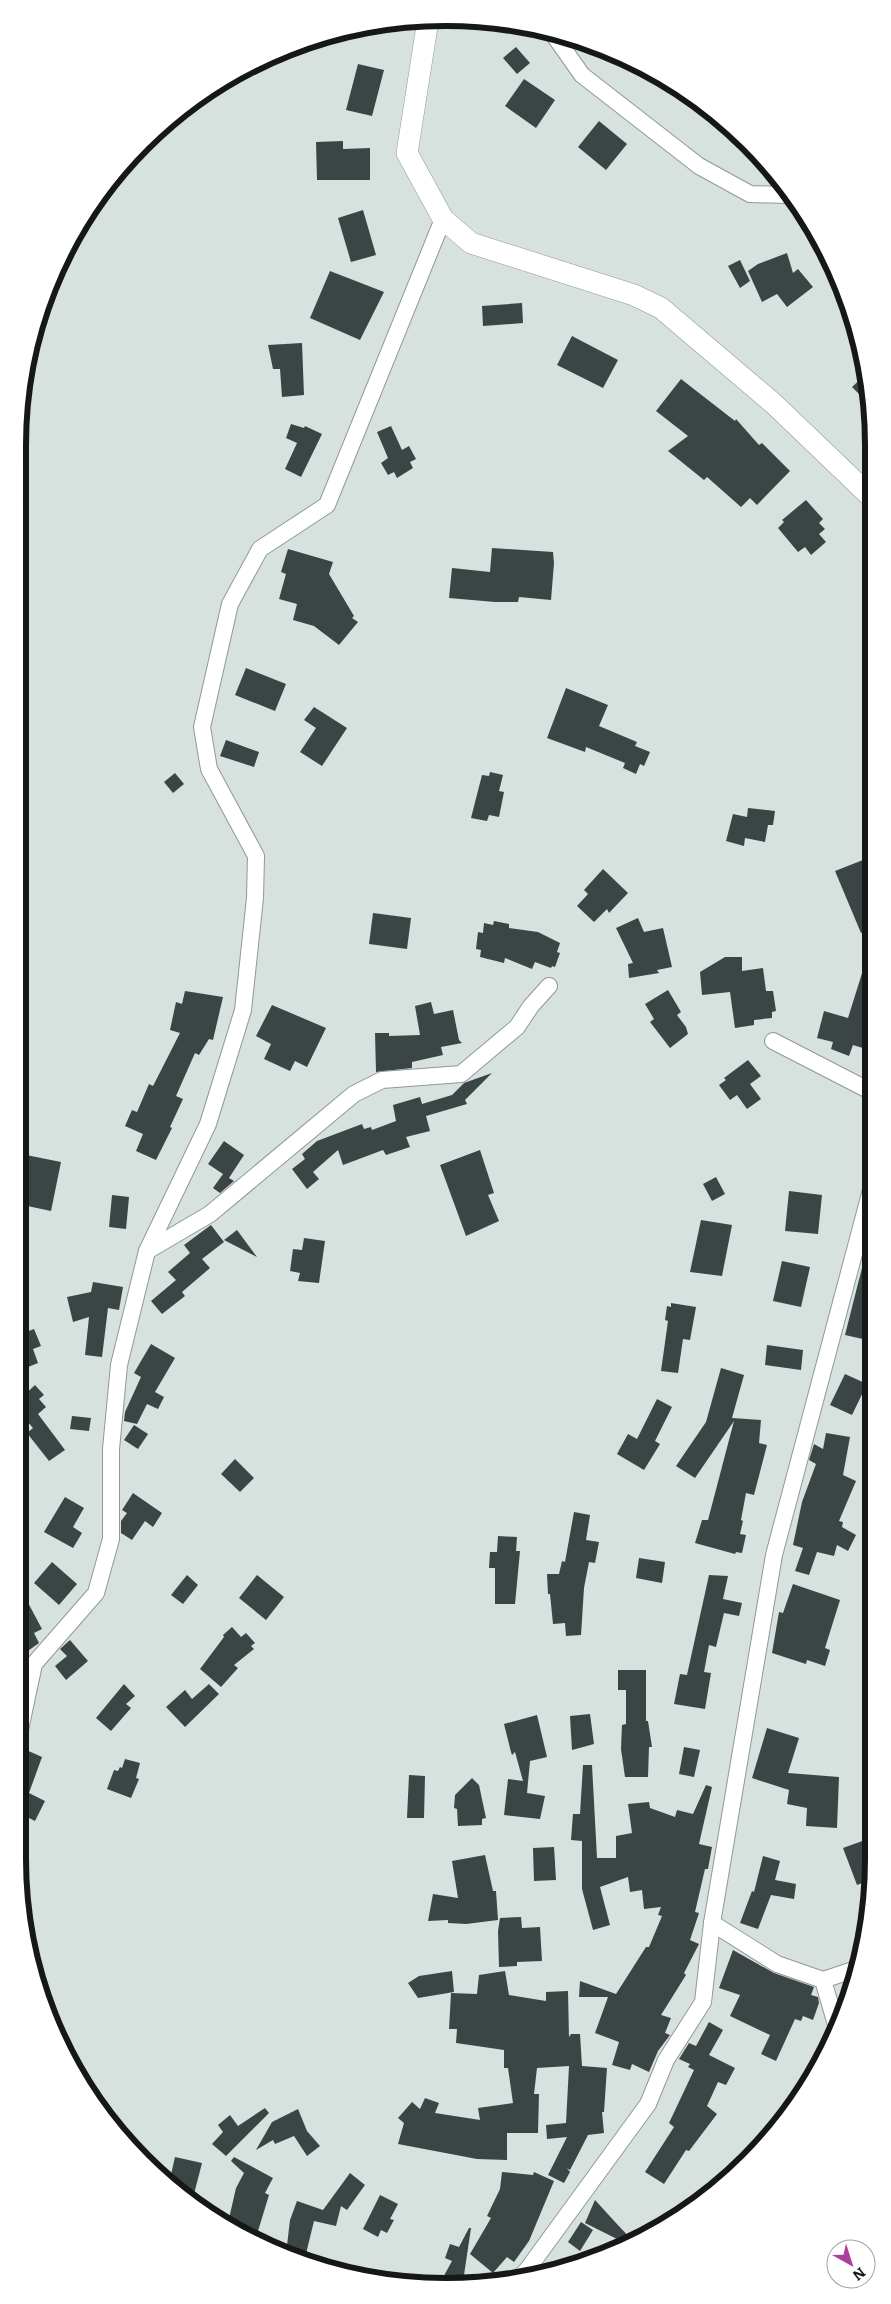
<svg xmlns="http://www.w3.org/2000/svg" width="891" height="2304" viewBox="0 0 891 2304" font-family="Literata,serif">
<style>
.building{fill:#3c4546}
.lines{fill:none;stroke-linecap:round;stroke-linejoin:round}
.minor-casing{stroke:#8f9996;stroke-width:18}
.major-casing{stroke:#8f9996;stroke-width:22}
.minor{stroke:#fff;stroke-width:16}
.major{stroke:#fff;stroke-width:21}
.rim{fill:none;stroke:#151817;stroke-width:6}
</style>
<rect width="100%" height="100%" fill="#d7e1de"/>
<!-- building -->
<g class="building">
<polygon points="516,47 530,63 517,74 503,58"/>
<polygon points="358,64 384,70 372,116 346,110"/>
<polygon points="524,79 555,100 536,128 505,106"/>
<polygon points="599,121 627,144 606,170 578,147"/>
<polygon points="343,141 343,149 370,148 370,180 317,180 316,142"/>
<polygon points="363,210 376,255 351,262 338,218"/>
<polygon points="787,253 793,273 798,269 813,287 787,307 777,294 762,302 748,271 758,264"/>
<polygon points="740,260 750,281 740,288 728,266"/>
<polygon points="330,271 384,292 360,340 310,318"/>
<polygon points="522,303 523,323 483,326 482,306"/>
<polygon points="572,336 618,360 603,388 557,365"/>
<polygon points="302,343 304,395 282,397 280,369 273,369 268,345"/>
<polygon points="866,374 870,389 870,405 852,387"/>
<polygon points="681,379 735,421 736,419 759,445 762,443 790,471 757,505 750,498 741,507 707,477 704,480 668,451 688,436 656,411"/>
<polygon points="291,424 304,428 305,426 322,434 301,477 285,469 297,443 286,438"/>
<polygon points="391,426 402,450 409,446 416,459 410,462 413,468 397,478 394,472 388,475 381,463 388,458 377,432"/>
<polygon points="806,500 823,519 819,523 825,529 819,534 826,542 811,555 805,547 798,552 778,528 784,522 782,520"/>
<polygon points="492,548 553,552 554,563 551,600 519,597 518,602 495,602 449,598 452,568 490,572"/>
<polygon points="288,549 333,562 329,574 354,616 352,618 358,622 339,645 314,626 293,620 297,604 279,599 286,574 281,572"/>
<polygon points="246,668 286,684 275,711 235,695"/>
<polygon points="566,688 608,705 599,726 637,742 635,746 650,752 644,766 640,764 636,774 623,768 625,763 586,747 585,752 547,738"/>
<polygon points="314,707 347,728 322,766 300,752 316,728 304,720"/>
<polygon points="226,740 259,752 254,767 220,756"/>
<polygon points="490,772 503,775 499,791 504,792 499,817 489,815 487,821 471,818 482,775 489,776"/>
<polygon points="175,773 184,784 173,793 164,782"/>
<polygon points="748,808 775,811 773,825 768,825 765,842 745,838 744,846 726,841 733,814 747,817"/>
<polygon points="863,860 871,878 871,929 861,933 835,871"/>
<polygon points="603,869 628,893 609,913 607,909 594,922 577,906 588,894 584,890"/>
<polygon points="373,913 411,918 407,949 369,944"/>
<polygon points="638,918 644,932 663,928 672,967 657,970 659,973 629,978 628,964 633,963 616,928"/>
<polygon points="494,921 509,924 509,928 538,932 560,943 557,952 560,953 555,967 552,966 551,968 535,962 532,969 505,958 504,963 480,957 481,950 476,949 478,932 483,933 484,923 493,925"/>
<polygon points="868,954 871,954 871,1040 869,1050 853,1045 849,1056 831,1049 833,1042 817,1038 824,1011 848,1018"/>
<polygon points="725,957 742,957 742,971 763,968 766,991 773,991 776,1011 772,1012 772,1018 754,1020 754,1025 735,1028 730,992 702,995 700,972"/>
<polygon points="668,990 681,1012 677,1015 686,1027 688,1034 670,1048 650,1022 654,1019 645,1004"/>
<polygon points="185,991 223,997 213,1040 209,1039 199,1055 195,1053 176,1096 183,1099 170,1127 172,1128 156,1160 136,1151 143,1134 125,1126 132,1110 137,1112 149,1084 153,1086 180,1033 170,1030 176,1002 182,1004"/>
<polygon points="431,1002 434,1014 453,1010 459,1040 462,1043 441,1047 443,1055 412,1062 412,1068 376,1072 375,1033 389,1033 389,1036 420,1035 415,1006"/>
<polygon points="272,1005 326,1028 307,1067 295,1061 290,1071 264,1059 271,1044 256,1036"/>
<polygon points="748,1060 761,1076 750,1084 761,1099 747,1109 737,1095 730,1100 719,1085 726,1080 724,1078"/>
<polygon points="492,1073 465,1100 467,1104 426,1116 430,1131 406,1137 410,1147 386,1155 383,1150 343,1165 338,1150 313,1172 319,1179 307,1189 292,1169 305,1159 302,1154 317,1141 362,1124 364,1129 371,1127 372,1130 396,1121 393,1105 420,1097 422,1104 452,1095 464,1083"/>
<polygon points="224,1141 244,1155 229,1178 234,1181 220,1193 213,1188 223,1174 226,1176 208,1164"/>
<polygon points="480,1150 494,1193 488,1195 499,1221 466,1236 440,1165"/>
<polygon points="26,1155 61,1162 51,1211 18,1204"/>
<polygon points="716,1177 725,1194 712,1201 703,1184"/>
<polygon points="789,1191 822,1195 818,1234 785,1231"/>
<polygon points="112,1195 129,1197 126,1229 109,1227"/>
<polygon points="701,1220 732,1225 722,1276 690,1272"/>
<polygon points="211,1225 224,1242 202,1259 210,1268 182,1292 185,1296 162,1314 151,1301 176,1280 168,1272 190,1253 184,1245"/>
<polygon points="237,1230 257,1257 224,1240"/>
<polygon points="304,1238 325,1241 319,1283 298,1281 300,1273 290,1271 293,1249 302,1250"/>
<polygon points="867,1248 872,1249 872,1316 867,1340 845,1335"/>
<polygon points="782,1261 810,1267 801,1307 773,1301"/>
<polygon points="93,1282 123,1287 119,1310 108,1308 102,1357 85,1355 89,1317 73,1322 67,1297 91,1292"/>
<polygon points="671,1303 696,1307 690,1340 683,1339 678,1373 661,1371 668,1321 665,1320 667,1306 671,1307"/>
<polygon points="34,1329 41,1346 33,1349 38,1363 18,1371 18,1335"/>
<polygon points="151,1344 175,1358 155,1392 164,1397 158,1409 147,1404 137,1424 124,1421 125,1412 141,1377 134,1373"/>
<polygon points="767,1345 803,1350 801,1370 765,1365"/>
<polygon points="721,1368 744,1375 732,1418 761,1420 759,1443 767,1445 754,1495 746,1493 741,1520 743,1521 740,1534 746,1535 742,1553 736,1552 735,1554 695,1543 702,1520 708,1520 734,1421 695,1478 676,1466 706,1422"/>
<polygon points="845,1374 867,1384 852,1415 830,1405"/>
<polygon points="35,1385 44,1395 39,1399 46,1407 38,1414 65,1450 49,1461 27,1433 33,1428 18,1411 18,1401"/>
<polygon points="657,1399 672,1407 655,1441 660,1444 644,1470 617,1454 628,1434 637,1439"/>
<polygon points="72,1416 91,1418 89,1431 70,1429"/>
<polygon points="134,1425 148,1434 138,1449 124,1440"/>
<polygon points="826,1433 850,1437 843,1475 856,1481 839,1521 843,1522 842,1527 856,1535 848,1551 837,1545 834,1556 817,1552 809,1575 795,1571 803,1548 793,1545 802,1502 816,1464 809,1460 814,1444 823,1449"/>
<polygon points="235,1459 254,1478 240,1492 221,1474"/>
<polygon points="133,1493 162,1513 153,1527 145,1521 132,1540 121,1533 121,1521 127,1513 122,1510"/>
<polygon points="65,1497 84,1508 73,1527 82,1533 73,1548 44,1532"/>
<polygon points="574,1512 590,1515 586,1540 599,1542 595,1563 589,1562 584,1588 581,1635 566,1636 565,1623 553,1624 550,1594 548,1594 547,1574 559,1574 562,1561 565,1562"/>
<polygon points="498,1536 517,1537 516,1551 520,1551 515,1604 495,1604 495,1568 489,1568 490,1552 497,1552"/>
<polygon points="639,1558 665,1562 662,1583 636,1578"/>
<polygon points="52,1562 77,1584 59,1605 34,1583"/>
<polygon points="187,1575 198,1585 183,1604 171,1595"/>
<polygon points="257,1575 284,1597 266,1620 239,1598"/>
<polygon points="709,1575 728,1576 723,1599 742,1603 739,1616 724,1613 716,1647 709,1645 704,1672 711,1673 705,1709 674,1704 680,1674 687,1675"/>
<polygon points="18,1584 42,1629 34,1633 39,1643 25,1653 22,1647 18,1650"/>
<polygon points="793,1584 840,1600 825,1648 830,1650 825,1666 807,1660 806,1664 772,1653 779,1612 783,1613"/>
<polygon points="232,1627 241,1637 246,1633 255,1643 251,1646 254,1649 234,1665 238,1668 221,1687 200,1669 224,1637 223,1635"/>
<polygon points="70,1640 88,1661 66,1680 55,1666 67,1656 60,1649"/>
<polygon points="618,1670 646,1670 646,1721 648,1721 652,1747 649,1747 648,1777 625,1777 621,1749 622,1725 626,1724 626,1690 618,1690"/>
<polygon points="124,1684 135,1696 126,1704 131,1708 111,1731 96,1718"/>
<polygon points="209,1684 219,1694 185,1727 166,1707 185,1690 192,1699"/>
<polygon points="590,1714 594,1744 572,1750 570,1716"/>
<polygon points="537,1715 547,1757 530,1761 527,1793 545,1796 540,1819 504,1815 508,1779 523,1781 515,1752 512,1755 511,1752 504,1724"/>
<polygon points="767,1728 799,1738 788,1773 839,1777 837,1828 806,1826 807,1808 787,1804 789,1790 752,1778"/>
<polygon points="684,1747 700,1750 694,1777 679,1774"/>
<polygon points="24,1749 42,1757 29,1793 45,1801 35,1821 21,1814 18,1818 18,1766"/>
<polygon points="125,1759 140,1763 136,1778 139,1779 131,1798 107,1789 114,1770 118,1771 120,1767 122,1768"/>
<polygon points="583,1765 592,1765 597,1858 616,1858 616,1836 632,1833 628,1804 649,1802 650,1808 675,1817 677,1810 693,1814 706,1785 712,1787 699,1844 712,1847 708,1869 705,1869 695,1912 699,1913 690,1940 699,1944 684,1973 686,1975 661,2015 671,2018 665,2033 670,2035 658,2051 649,2072 632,2064 630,2070 612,2065 619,2042 595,2033 608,1997 579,1997 580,1981 616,1994 646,1947 649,1947 662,1916 658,1915 661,1907 644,1909 642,1890 630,1892 628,1877 600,1887 610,1925 593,1930 582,1889 582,1841 571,1840 573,1814 580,1814"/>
<polygon points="409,1775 425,1776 424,1818 407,1818"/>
<polygon points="472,1778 479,1785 486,1818 482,1819 482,1825 458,1826 457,1809 454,1808 455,1795"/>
<polygon points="865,1840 868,1845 873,1843 871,1880 857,1885 843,1848"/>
<polygon points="554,1847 556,1880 534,1881 533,1848"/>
<polygon points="485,1855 493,1891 496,1891 498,1920 466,1924 448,1923 448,1920 428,1921 433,1894 458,1898 452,1861"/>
<polygon points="763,1856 780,1861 775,1880 796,1884 794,1899 771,1895 758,1929 740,1923 752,1891 754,1892"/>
<polygon points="521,1917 522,1928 540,1927 542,1961 517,1962 517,1966 499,1967 498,1931 500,1918"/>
<polygon points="733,1950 774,1973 814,1987 811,1995 818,1997 819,2003 813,2020 803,2016 801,2021 795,2019 776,2061 761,2054 770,2035 730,2016 740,1995 719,1988"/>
<polygon points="452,1971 454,1992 418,1998 408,1983 419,1976"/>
<polygon points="505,1971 509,1995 546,2001 546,1992 568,1991 569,2037 571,2034 580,2034 582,2066 607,2068 604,2112 602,2112 604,2133 588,2135 570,2170 567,2168 570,2172 564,2183 548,2175 567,2137 547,2139 546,2125 566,2123 569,2066 537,2068 534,2094 539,2094 538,2133 507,2133 507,2160 477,2159 398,2144 404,2123 398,2118 412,2102 420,2109 425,2098 439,2103 435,2113 480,2120 478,2108 513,2103 508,2068 504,2068 504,2050 456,2043 457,2029 449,2029 451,1993 477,1994 479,1975"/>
<polygon points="709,2022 723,2030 709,2055 735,2068 726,2085 718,2082 707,2106 717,2114 689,2151 686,2150 664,2184 645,2172 674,2127 669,2123 694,2070 688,2067 690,2064 679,2059 689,2043 696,2046"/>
<polygon points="265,2108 269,2113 226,2156 212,2144 223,2132 218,2125 230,2115 238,2126"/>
<polygon points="298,2109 307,2131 320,2146 307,2156 294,2136 275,2144 273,2140 256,2150 272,2122"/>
<polygon points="175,2157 202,2163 193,2198 170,2179"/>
<polygon points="234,2157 273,2178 265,2193 269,2195 258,2231 228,2223 236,2188 244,2173 231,2161"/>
<polygon points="502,2172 533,2175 534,2172 554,2181 529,2241 514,2262 507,2257 493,2273 470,2254 491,2218 487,2216 500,2189"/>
<polygon points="350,2173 365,2185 347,2210 341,2206 336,2226 314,2221 304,2262 286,2254 290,2220 297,2201 323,2210"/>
<polygon points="380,2195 398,2204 390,2219 394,2220 387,2233 381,2230 378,2237 363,2229"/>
<polygon points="595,2200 616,2223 633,2241 627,2244 585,2223"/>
<polygon points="581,2222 593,2230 580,2251 568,2242"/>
<polygon points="469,2228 471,2228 464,2275 458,2281 441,2281 452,2261 445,2258 450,2244 459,2247"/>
</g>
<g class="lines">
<defs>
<g id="minor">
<polyline points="551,31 582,75 699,166 750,194 787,195"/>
<polyline points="773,1041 872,1092"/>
<polyline points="147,1251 210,1214 354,1094 382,1080 461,1074 517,1027 531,1006 549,986"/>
<polyline points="18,1739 34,1664 96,1593 111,1539 111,1449 119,1365 147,1251 208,1124 243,1010 255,898 256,856 209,769 202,727 230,604 260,549 327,505 443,219"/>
<polyline points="712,1923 777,1964 823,1980 837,2028"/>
<polyline points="823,1980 859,1968"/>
<polyline points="518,2279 527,2270 648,2104 666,2060 703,2002 712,1923 774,1555 872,1186"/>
</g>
<polyline id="major" points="428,20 407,153 443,219 471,243 634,295 661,308 774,404 870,496"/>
</defs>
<!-- minor casing -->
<use href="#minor" class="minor-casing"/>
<!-- major casing -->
<use href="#major" class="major-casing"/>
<!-- minor -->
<use href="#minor" class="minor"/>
<!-- major -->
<use href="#major" class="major"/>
</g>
<!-- crop -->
<path d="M0 0H891V2304H0ZM445 26H446A419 419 0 0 1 865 445V1859A419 419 0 0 1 446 2278H445A419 419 0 0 1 26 1859V445A419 419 0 0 1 445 26Z" fill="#fff" fill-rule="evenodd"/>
<path class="rim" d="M445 26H446A419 419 0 0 1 865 445V1859A419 419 0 0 1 446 2278H445A419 419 0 0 1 26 1859V445A419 419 0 0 1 445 26Z"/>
<!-- north arrow -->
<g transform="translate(851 2264) rotate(141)"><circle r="24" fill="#ffffff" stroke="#a1a3a2"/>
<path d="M0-4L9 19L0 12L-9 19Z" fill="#ab3f9f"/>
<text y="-8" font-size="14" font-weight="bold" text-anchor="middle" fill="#151817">N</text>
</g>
</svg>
